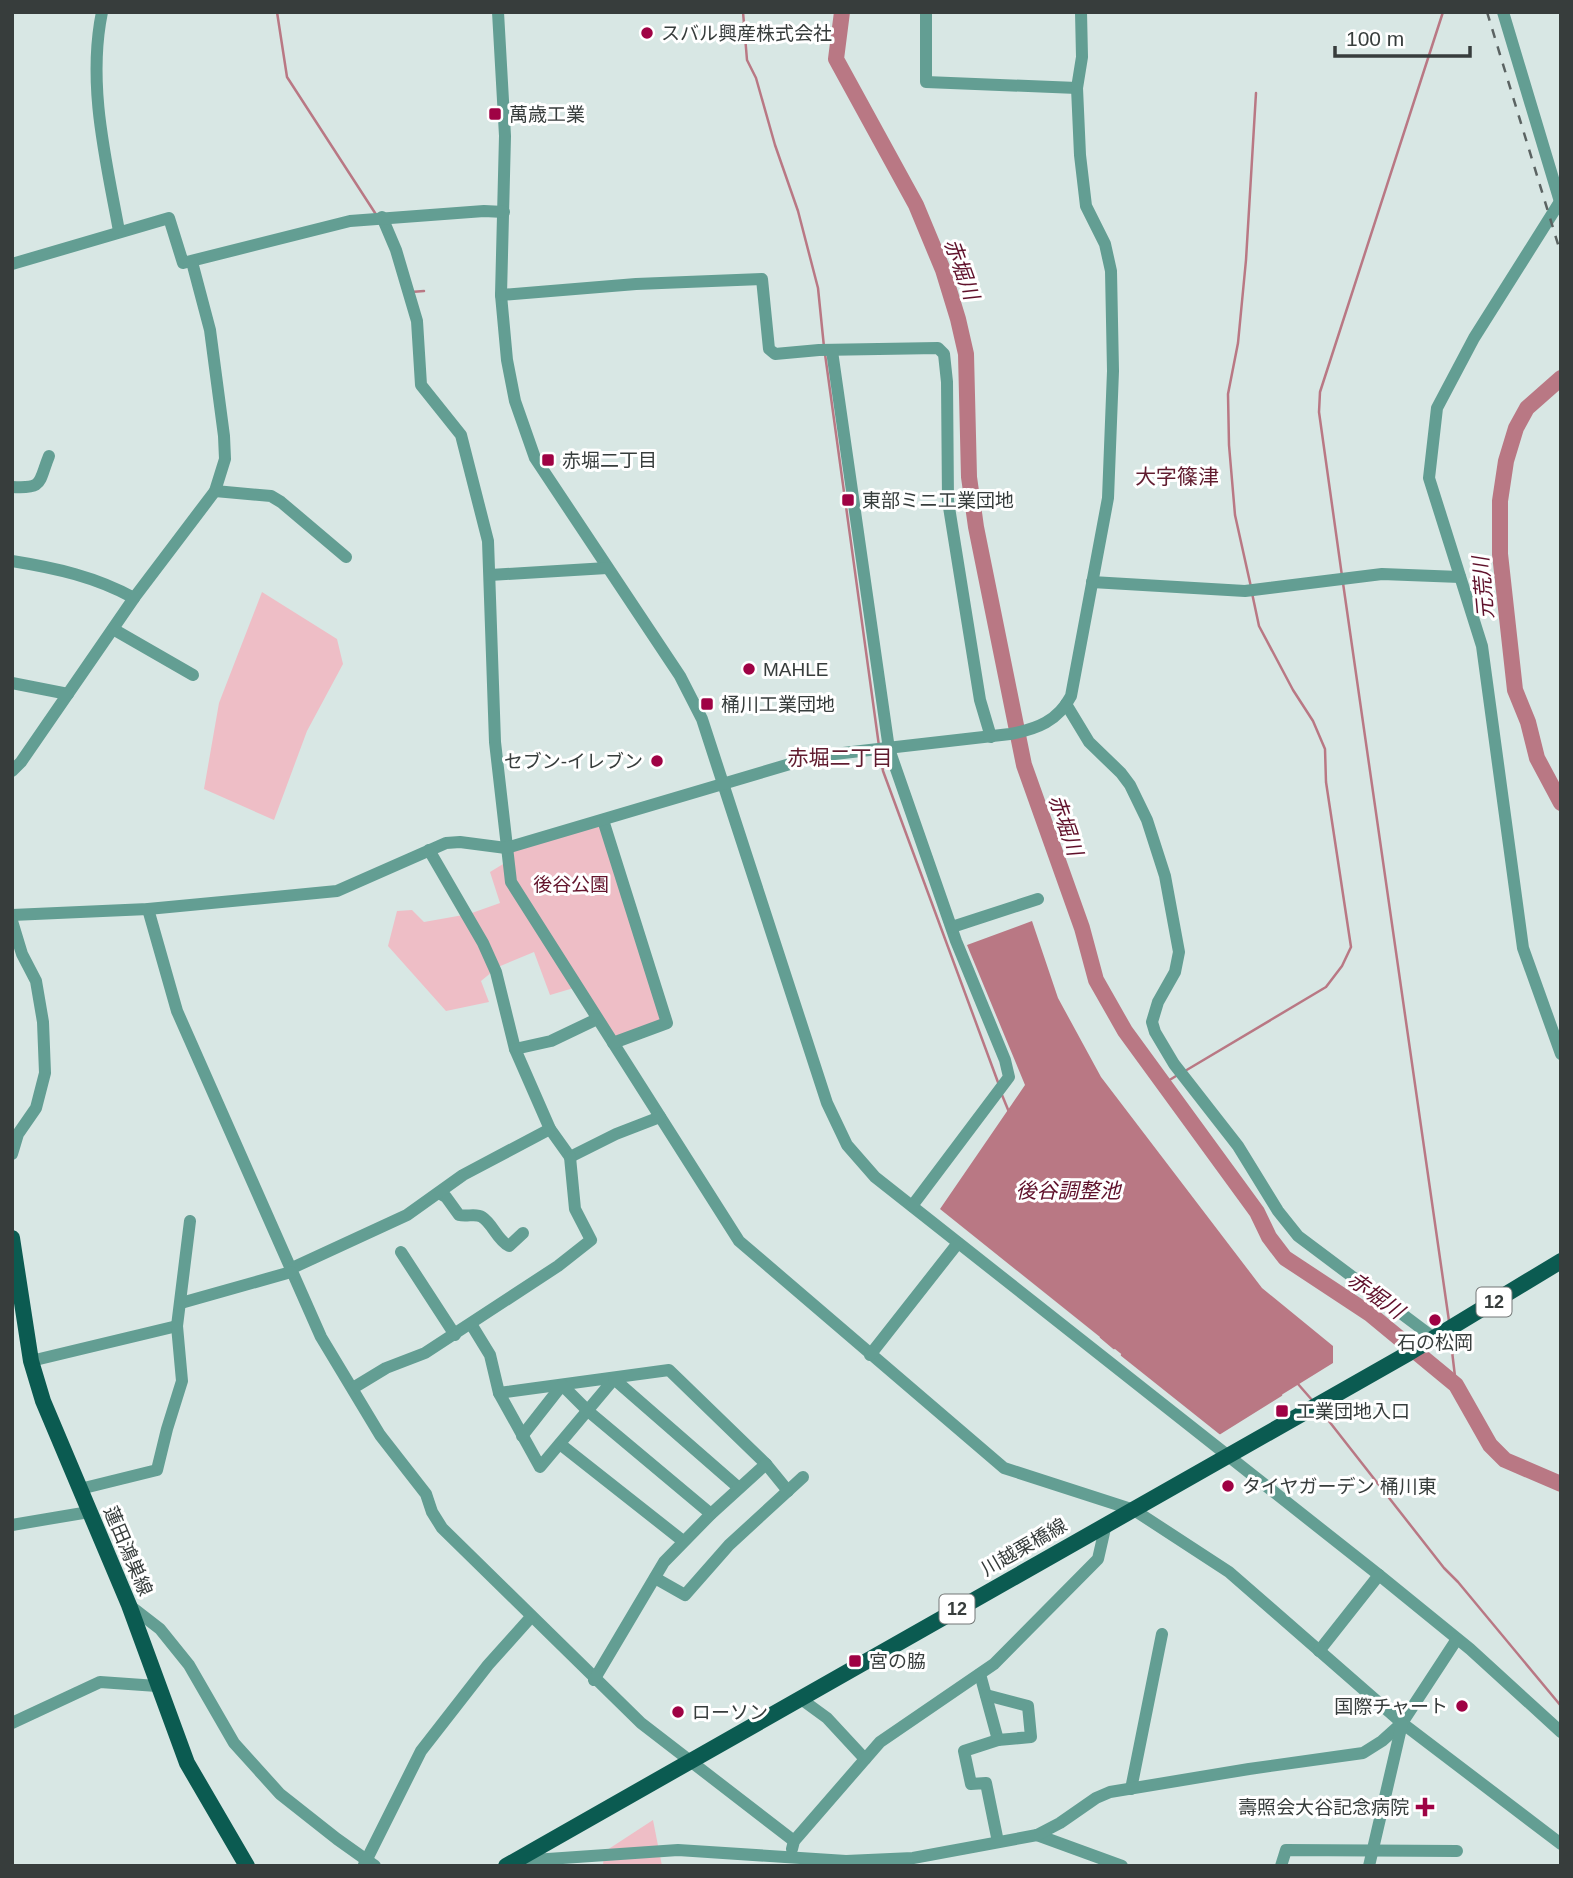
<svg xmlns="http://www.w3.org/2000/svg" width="1573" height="1878" viewBox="0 0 1573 1878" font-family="Arial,'Noto Sans JP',sans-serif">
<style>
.green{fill:#eebec6}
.water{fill:#b97884}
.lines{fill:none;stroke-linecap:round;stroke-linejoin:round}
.stream{stroke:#b97884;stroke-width:2.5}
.river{stroke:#b97884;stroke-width:16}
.minor{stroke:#639e93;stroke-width:12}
.major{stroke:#0b5b51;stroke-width:16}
.rail{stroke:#5b6362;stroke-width:2.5;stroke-dasharray:9 9;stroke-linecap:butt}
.poi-dot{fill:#9f0244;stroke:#fff;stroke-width:2.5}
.labels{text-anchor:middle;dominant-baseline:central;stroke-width:6;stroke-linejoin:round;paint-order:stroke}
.shield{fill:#fff;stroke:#737776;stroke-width:2}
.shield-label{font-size:18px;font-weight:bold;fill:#373d3c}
.poi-label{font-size:19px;fill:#373d3c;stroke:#fff;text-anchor:start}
.park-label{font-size:19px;fill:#63142c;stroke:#fff}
.street-label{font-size:19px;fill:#373d3c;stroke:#fff}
.water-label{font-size:21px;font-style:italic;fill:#5f102a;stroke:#fff}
.neighbourhood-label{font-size:21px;fill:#611c2f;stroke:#fff}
</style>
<rect width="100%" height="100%" fill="#d8e7e4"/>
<!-- green -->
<g class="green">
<polygon points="262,592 337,639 343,664 307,731 274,820 204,789 219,703"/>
<polygon points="603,820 667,1023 613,1043 577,987 550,995 534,952 498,967 481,981 489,1002 446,1011 388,946 397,911 412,910 424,922 469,914 500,903 490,872 508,861 506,848"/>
<polygon points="653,1820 662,1866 603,1866 604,1852"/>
</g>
<!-- water -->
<polygon class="water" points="1032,921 1058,998 1101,1077 1262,1288 1333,1346 1333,1363 1220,1433 940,1209 1025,1085 967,945"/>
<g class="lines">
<!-- stream -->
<g class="stream">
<polyline points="277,12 287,77 377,216"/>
<polyline points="743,12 747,60 756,78 775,145 798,211 818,288 824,347"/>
<polyline points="411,292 424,291"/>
<polyline points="825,354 879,746"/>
<polyline points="1342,576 1319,412 1320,392 1443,12"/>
<polyline points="1343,583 1449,1321"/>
<polyline points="1251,587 1235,515 1229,445 1228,394 1238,343 1246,260 1256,93"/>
<polyline points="880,753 883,771 999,1085"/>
<polyline points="1185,1071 1326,987 1342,966 1351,947 1326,782 1325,749 1313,721 1293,690 1259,626 1252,593"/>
<polyline points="1163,1084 1176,1076"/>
<polyline points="1002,1095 1009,1112"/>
<polyline points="1450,1334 1456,1385"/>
<polyline points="1101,1337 1114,1348"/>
<polyline points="1122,1355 1220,1433 1281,1395"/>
<polyline points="1298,1384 1312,1400"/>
<polyline points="1321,1411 1444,1568 1458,1582 1561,1706"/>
</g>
<!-- river -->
<g class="river">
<polyline points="842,12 836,59 916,205 943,270 958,319 966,354 969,477 976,527 1024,765 1082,928 1096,980 1125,1031 1257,1212 1269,1237 1285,1258 1370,1314 1456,1385 1490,1445 1505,1460 1561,1484"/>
<polyline points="1561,378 1527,408 1516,428 1506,461 1500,501 1500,554 1515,690 1528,722 1537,758 1561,803"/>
</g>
<!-- minor -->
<g class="minor">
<path d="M102,12C87,85 106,160 119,231"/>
<polyline points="498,12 505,136 501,295 507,360 515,401 535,458 680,676 702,719 827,1103 847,1145 875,1177 1379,1575 1470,1649 1561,1732"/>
<polyline points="926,12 926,82 1077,88"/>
<polyline points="1503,12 1561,205"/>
<polyline points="1561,200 1474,338 1437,408 1429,478 1482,646 1523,948 1561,1054"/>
<polyline points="382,217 396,250 417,321 421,385 461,435 488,541 495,742 511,882 739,1241 1004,1468 1134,1510 1229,1572 1402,1723 1561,1844"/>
<polyline points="12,264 169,218 183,263 350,221 484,211 504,212"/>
<polyline points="501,295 636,284 762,279 769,349 775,354 819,350 938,348 944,354 947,382 948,501 980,700 991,737"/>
<polyline points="832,351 889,749 956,941 1005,1060 1009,1077 912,1206"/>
<path d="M12,487C44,489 38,483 49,456"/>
<polyline points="215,491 271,496 281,502 346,557"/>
<path d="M12,561C56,568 96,577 134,598"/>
<polyline points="490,575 607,568"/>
<polyline points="1092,582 1245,591 1382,574 1460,577"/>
<polyline points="113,629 193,675"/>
<polyline points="12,683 68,694"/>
<polyline points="1066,704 1089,742 1121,773 1130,785 1147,820 1165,876 1179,952 1175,972 1158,1002 1152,1022 1155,1032 1174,1064 1238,1146 1278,1211 1298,1236 1434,1338"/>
<polyline points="12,771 21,762 134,598 215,491 225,459 224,436 210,330 192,262"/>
<polyline points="603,820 667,1023 613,1043"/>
<polyline points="429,850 483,943 496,972 515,1049 551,1041 597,1019"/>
<polyline points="148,909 177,1011 321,1337 380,1435 426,1494 432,1512 442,1528 641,1723 794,1841"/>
<path d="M12,915L148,909L337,891L446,843L460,842L506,848L817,756L1010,734C1037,729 1058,721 1071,696L1108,498L1113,371L1111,271L1105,244L1086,206L1080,155L1077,88L1082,57L1081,12"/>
<polyline points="12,921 22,954 36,981 43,1022 45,1073 36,1108 18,1134 12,1154"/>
<polyline points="952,927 1038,899"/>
<polyline points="515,1049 550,1129 570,1157 616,1134 660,1117"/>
<path d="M439,1193L446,1197L459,1215C467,1217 476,1213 482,1217C493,1224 497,1240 509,1246L523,1233"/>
<polyline points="401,1252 455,1335"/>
<polyline points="290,1269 407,1215 463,1175 550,1129"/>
<polyline points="181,1303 291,1272"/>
<polyline points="471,1324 490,1355 499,1393"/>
<polyline points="870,1355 958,1243"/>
<polyline points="31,1361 177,1326"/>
<polyline points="614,1379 540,1467 499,1393 669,1370 766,1464 788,1491"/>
<polyline points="614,1379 739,1488"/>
<polyline points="353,1388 386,1368 425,1353 558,1266 591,1240 575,1209 570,1157"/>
<polyline points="522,1436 562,1385 588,1411 711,1514"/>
<polyline points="560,1444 683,1541"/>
<polyline points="80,1489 157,1470 167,1429 182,1381 177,1326 190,1221"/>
<polyline points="12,1525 89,1512"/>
<polyline points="655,1578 685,1595 729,1545 803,1477"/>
<polyline points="129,1605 160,1629 189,1665 234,1743 280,1794 337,1839 375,1866"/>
<polyline points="1319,1651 1379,1575"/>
<polyline points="980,1674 998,1740"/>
<polyline points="594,1680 664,1562 711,1514 766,1464"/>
<polyline points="986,1695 1028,1706 1031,1737 998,1740 964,1751 971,1784 986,1783 998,1842"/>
<polyline points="801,1699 827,1718 865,1759"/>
<polyline points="12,1723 100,1682 157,1686"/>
<polyline points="1131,1789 1162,1634"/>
<polyline points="1037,1835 1122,1866"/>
<polyline points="792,1849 794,1841 880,1742 994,1664 1098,1559 1106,1524"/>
<polyline points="519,1861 678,1850 846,1861 913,1858 1037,1835 1060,1823 1096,1798 1110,1792 1249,1769 1363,1753 1382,1741 1402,1723 1457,1639"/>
<polyline points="364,1865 421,1751 488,1665 531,1617"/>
<polyline points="1281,1866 1286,1850 1457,1851"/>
<polyline points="1369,1866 1402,1724"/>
</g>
<!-- major -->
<g class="major">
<polyline points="12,1238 31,1361 43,1401 129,1605 187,1763 247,1866"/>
<polyline points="506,1866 1409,1353 1561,1261"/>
</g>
<!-- rail -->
<polyline class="rail" points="1487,12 1561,254"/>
</g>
<!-- markers -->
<g class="poi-dot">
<circle cx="647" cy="33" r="7"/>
<rect x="488" y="107" width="14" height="14" rx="3.5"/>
<rect x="541" y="453" width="14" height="14" rx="3.5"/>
<rect x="841" y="493" width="14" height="14" rx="3.5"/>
<circle cx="749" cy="669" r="7"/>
<rect x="700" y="697" width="14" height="14" rx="3.5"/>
<circle cx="657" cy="761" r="7"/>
<circle cx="1435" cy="1320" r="7"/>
<rect x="1275" y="1404" width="14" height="14" rx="3.5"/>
<circle cx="1228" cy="1486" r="7"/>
<rect x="848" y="1654" width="14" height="14" rx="3.5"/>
<circle cx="1462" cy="1706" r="7"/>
<circle cx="678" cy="1712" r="7"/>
<path d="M1421.5 1796.5h7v7h7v7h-7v7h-7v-7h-7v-7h7z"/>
</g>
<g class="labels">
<!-- shield labels -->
<g class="shield">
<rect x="1476.5" y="1287.5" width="35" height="29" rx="5"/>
<rect x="939.5" y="1594.5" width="35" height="29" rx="5"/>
</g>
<g class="shield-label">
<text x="1494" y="1302">12</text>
<text x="957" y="1609">12</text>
</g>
<!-- poi labels -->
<g class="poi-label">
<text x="661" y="33">スバル興産株式会社</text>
<text x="509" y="114">萬歳工業</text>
<text x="562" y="460">赤堀二丁目</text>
<text x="862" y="500">東部ミニ工業団地</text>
<text x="763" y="669">MAHLE</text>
<text x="721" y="704">桶川工業団地</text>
<text x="643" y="761" text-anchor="end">セブン-イレブン</text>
<text x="1435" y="1342" text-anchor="middle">石の松岡</text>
<text x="1296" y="1411">工業団地入口</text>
<text x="1242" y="1486">タイヤガーデン 桶川東</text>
<text x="869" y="1661">宮の脇</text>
<text x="1448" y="1706" text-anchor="end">国際チャート</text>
<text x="692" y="1712">ローソン</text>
<text x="1409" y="1807" text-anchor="end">壽照会大谷記念病院</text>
</g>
<!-- park labels -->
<g class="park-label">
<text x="571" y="884">後谷公園</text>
</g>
<!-- street labels -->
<g class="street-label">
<text transform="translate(1024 1547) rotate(-30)">川越栗橋線</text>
<text transform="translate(128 1551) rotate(67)">蓮田鴻巣線</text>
</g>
<!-- water labels -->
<g class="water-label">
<text transform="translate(962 269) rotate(70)">赤堀川</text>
<text transform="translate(1483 588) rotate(-95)">元荒川</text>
<text transform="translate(1066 825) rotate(71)">赤堀川</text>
<text x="1068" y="1190">後谷調整池</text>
<text transform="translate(1376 1295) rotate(36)">赤堀川</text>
</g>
<!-- neighbourhood labels -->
<g class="neighbourhood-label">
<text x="1177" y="476">大字篠津</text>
<text x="840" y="757">赤堀二丁目</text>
</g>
</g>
<!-- border -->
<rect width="1573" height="1878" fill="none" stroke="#373d3c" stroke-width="28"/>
<!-- scale -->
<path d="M1335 46v10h135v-10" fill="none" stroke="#373d3c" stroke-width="3.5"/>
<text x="1346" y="46" font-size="21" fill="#373d3c" stroke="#ffffff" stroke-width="5" paint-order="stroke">100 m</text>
</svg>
